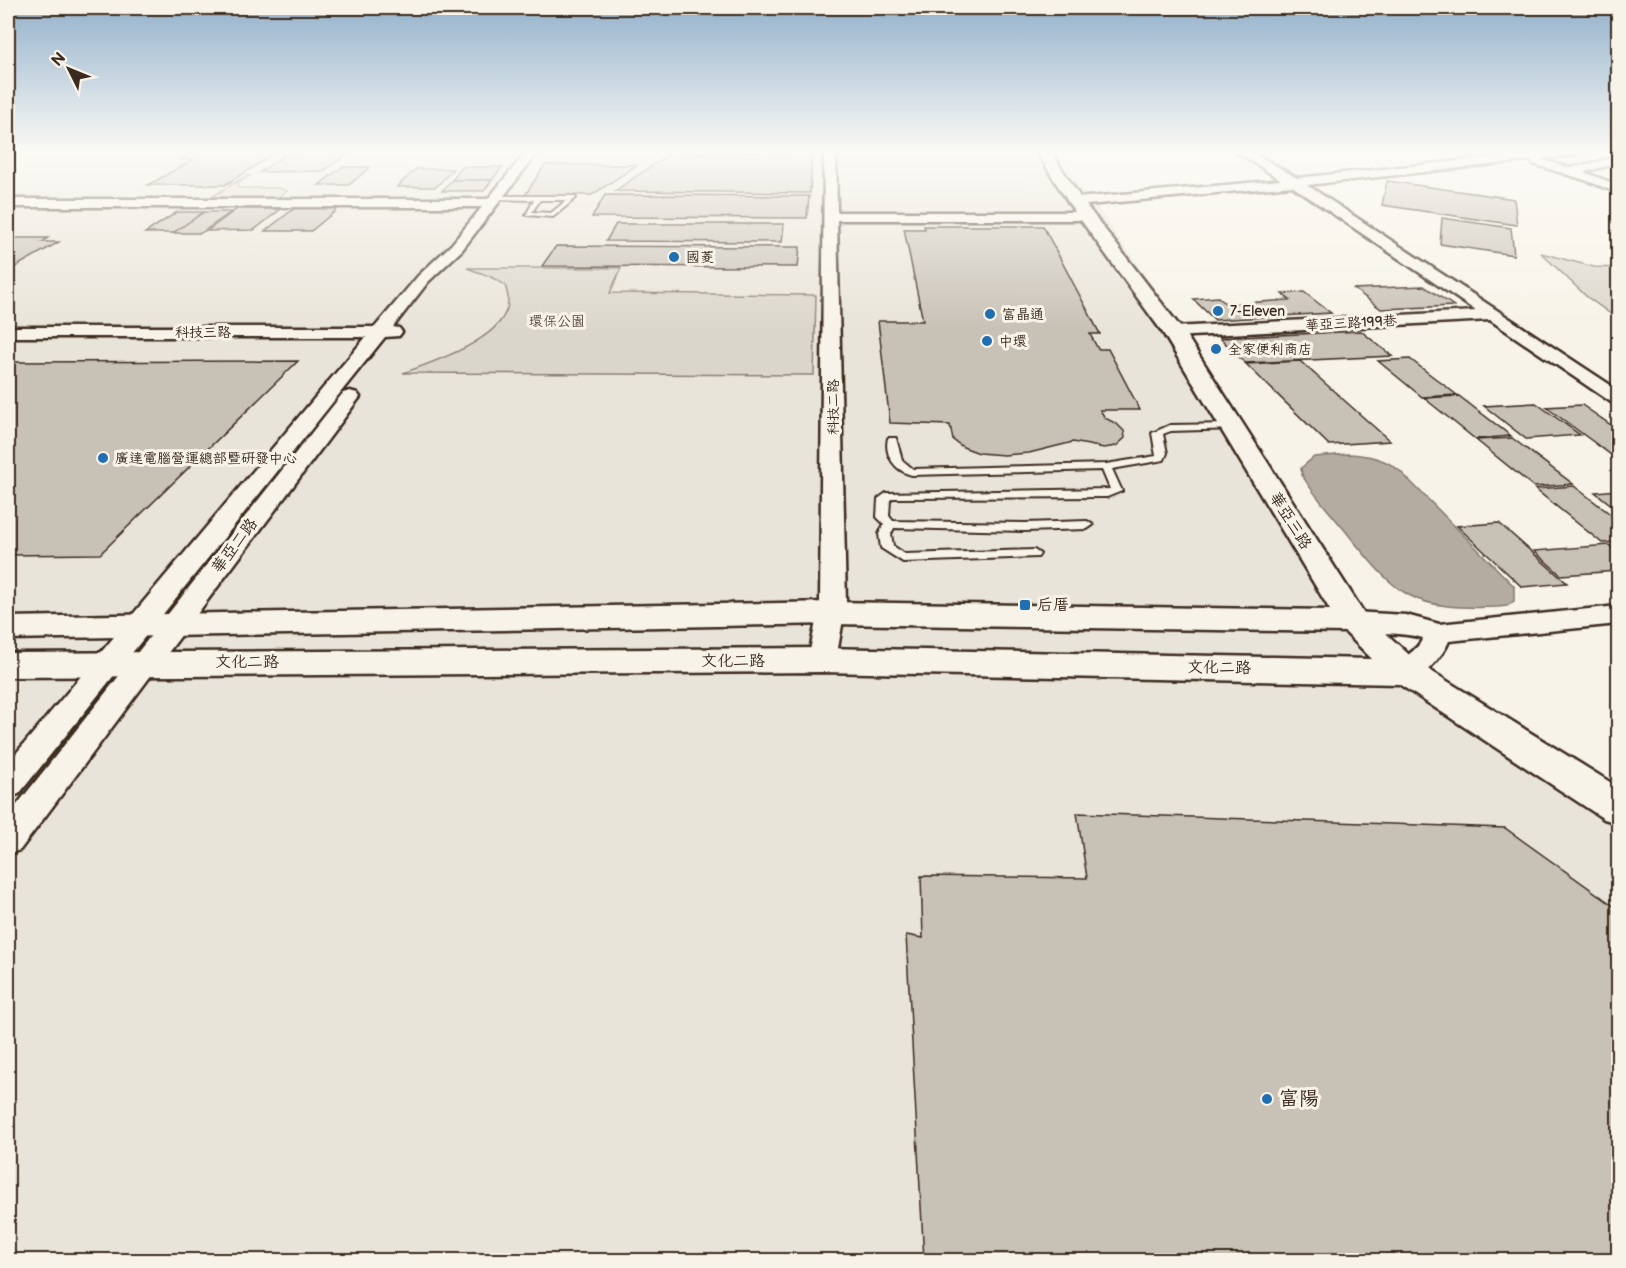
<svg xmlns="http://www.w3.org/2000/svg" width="1626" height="1268" viewBox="0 0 1626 1268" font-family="'Balsamiq Sans','LXGW WenKai TC',sans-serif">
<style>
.built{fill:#e9e4d9}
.green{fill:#dbd6cb;stroke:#8b8074;stroke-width:1.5}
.water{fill:#b4aca0;stroke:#84786c;stroke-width:1.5}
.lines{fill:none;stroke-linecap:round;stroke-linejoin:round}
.stream{fill:#84786c;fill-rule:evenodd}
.building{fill:#c8c1b6;stroke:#3b2a1e;stroke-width:1.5}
.lane-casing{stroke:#3b2a1e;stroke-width:4}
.street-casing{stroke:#3b2a1e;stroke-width:5}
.secondary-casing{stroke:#3b2a1e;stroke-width:5}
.lane{fill:#f7f3e8;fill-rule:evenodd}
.street{fill:#f7f3e8;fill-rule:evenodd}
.secondary{fill:#f7f3e8;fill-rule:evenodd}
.poi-dot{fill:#1f6fb2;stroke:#f7f3e8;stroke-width:2}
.labels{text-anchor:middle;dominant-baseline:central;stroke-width:6;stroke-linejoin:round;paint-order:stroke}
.far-poi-label{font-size:14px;fill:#3b2a1e;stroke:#f7f3e8;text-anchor:start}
.far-park-label{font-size:14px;fill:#5b4c41;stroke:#f7f3e8}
.far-street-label{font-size:14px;fill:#3b2a1e;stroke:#f7f3e8}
.street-label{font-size:16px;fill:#3b2a1e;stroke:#f7f3e8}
.poi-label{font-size:16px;fill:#3b2a1e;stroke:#f7f3e8;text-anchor:start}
.near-poi-label{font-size:20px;fill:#3b2a1e;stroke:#f7f3e8;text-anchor:start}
</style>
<rect width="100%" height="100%" fill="#f7f3e8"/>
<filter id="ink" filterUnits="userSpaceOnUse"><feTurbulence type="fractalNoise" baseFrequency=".0167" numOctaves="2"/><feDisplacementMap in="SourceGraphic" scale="12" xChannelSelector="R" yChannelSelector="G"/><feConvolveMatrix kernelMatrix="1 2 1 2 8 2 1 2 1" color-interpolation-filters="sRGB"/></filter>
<g filter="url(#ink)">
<!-- built -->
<polygon class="built" points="8,152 1058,152 1174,316 1402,666 1618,798 1618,1260 8,1260"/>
<!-- green -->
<g class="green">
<polygon points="247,175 250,176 237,183 238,188 279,188 287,191 277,198 210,198"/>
<polygon points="1541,253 1594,267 1618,268 1618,319 1587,297"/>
<path d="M467,268H621L610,293L816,295L814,375L403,373C432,362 510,338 508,299C508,294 506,289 505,285L489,276Z"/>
</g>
<!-- water -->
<path class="water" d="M1348,454C1368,455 1384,458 1400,471L1514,586V601L1507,606L1498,607C1412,610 1399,598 1347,533C1332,514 1314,496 1302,475L1301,468L1314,457Z"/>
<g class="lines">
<!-- stream -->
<polygon class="stream" points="1609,170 1618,173 1618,175 1609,172"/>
</g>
<!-- building -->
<g class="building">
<polygon points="194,152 277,152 225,185 148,185 193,160 180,160"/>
<polygon points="289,152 350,152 324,171 260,172"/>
<polygon points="672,152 812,152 810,193 615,191"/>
<polygon points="545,165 637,165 592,195 525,195"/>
<polygon points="342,167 370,167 349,185 319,185"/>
<polygon points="462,167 502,167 492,180 452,180"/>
<polygon points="416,169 453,169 436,187 397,187"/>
<polygon points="452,180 492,180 484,191 442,191"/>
<polygon points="1387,181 1514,199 1517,225 1382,205"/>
<polygon points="605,195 809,196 807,218 592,217"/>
<polygon points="295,208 339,208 311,231 265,231"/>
<polygon points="237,209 281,209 254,230 207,231"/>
<polygon points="177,212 204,212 173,233 145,233"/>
<polygon points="204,212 231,212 201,233 173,233"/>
<polygon points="1442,218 1511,228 1514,255 1440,244"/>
<polygon points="616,224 784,224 782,242 606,241"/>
<polygon points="924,226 1043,226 1100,334 1090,334 1098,349 1108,349 1140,410 1100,410 1105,418 1117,424 1124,431 1125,438 1116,446 1104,448 1073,442 1029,453 1004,455 979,453 963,447 953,440 950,425 890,423 878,321 923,321 904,229 925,229"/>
<polygon points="8,238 48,238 42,242 59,242 8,271"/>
<polygon points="556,246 800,247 798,267 542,266"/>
<polygon points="1424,286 1454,306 1381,309 1354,289"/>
<polygon points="1304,292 1331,313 1215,320 1193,299 1218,297 1226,304 1290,300 1282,294"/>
<polygon points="1361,331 1392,356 1245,363 1220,338"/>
<polygon points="1410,359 1457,395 1422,397 1378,361"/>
<polygon points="298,361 100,554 8,555 8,362"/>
<polygon points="1300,361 1390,441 1329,445 1246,364"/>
<polygon points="1459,396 1511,436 1475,439 1424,398"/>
<polygon points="1536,403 1580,435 1526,439 1484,406"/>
<polygon points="1582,405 1618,430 1618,460 1546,407"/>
<polygon points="1512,438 1573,484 1534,487 1476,440"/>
<polygon points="1574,486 1618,520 1618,542 1602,543 1535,489"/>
<polygon points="1618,490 1618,510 1595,492"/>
<polygon points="1499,523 1567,583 1522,587 1457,526"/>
<polygon points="1609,545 1618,553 1618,571 1561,575 1534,551"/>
<polygon points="1077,813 1505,828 1618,909 1618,1260 924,1260 906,935 923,938 921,876 1087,878"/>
</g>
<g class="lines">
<defs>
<g id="lane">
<path d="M496,196H573L576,198L553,217L526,215L534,200L494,199ZM540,200H567L551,213L532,212Z"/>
<path d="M1232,424L1236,425V429L1171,431L1163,434L1167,453L1164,460L1112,469L1122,491L1107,497L893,498L890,500L889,516L893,521L1025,523L1087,521L1093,525L1087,529L1025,531L894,528L891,534L893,546L905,554L1034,550L1040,554L1038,557L903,562L881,548L879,534L884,524L877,517L878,499L886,493L1110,489L1102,470L912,475C895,471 884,455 888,438H896L902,460L913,469L1106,464L1156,456L1152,433L1170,425Z"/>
</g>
<g id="street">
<polygon points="526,152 538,152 462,250 428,282 393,327 399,328 402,332 399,336 385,337 19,794 8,798 8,763 366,337 8,337 8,327 375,327 418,276 452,244 482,207 8,207 8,199 488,199"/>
<polygon points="824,152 836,152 837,212 1087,212 1094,216 1087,220 837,220 846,602 836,660 832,667 822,670 812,667 808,660 820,602"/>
<polygon points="1237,152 1252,152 1297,178 1542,152 1580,152 1574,155 1540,159 1570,168 1618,157 1618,163 1584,172 1618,185 1618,193 1585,180 1533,164 1532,160 1307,185 1618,390 1618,404 1611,402 1490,320 1173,337 1167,336 1164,332 1167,328 1173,327 1476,311 1292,186 1076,206 1069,202 1076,198 1281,180"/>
<polygon points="350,391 357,393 360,397 357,401 20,850 8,854 8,816 343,393"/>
<path d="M1618,606V624L1449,641C1444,654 1421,682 1406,682C1402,682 1399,680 1396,679L1392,672C1400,658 1417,652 1423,638C1397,631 1370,635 1344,627L1340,621L1344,615L1353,612L1406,615L1439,624Z"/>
</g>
<polygon id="secondary" points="1037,152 1051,152 1082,200 1184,332 1364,613 1418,663 1618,787 1618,823 1604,819 1399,684 822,672 8,677 8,653 822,648 1372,659 1345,632 831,624 8,639 8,617 831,602 1330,610 1163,333 1070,205"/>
</defs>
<!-- lane casing -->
<use href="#lane" class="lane-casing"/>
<!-- street casing -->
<use href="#street" class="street-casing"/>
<!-- secondary casing -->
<use href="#secondary" class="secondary-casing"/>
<!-- lane -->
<use href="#lane" class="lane"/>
<!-- street -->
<use href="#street" class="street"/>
<!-- secondary -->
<use href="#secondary" class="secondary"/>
</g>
</g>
<!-- sky -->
<linearGradient id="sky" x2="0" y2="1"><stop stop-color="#93b1cb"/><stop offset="0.46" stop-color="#fbfaf5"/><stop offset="1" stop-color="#fbfaf5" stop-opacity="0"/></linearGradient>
<rect width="1626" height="330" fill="url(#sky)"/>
<!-- markers -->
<g class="poi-dot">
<circle cx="674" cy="257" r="6"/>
<circle cx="1218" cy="311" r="6"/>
<circle cx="990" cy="314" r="6"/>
<circle cx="987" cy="341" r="6"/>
<circle cx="1216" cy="349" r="6"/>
<circle cx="103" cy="458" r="6"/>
<rect x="1019" y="599" width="12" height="12" rx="3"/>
<circle cx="1267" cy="1099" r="6"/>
</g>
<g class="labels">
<!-- far-poi labels -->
<g class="far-poi-label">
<text x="686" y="257">國菱</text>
<text x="1230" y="311">7-Eleven</text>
<text x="1002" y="314">富晶通</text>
<text x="999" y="341">中環</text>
<text x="1228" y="349">全家便利商店</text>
<text x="115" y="458">廣達電腦營運總部暨研發中心</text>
</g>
<!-- far-park labels -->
<g class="far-park-label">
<text x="557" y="321">環保公園</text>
</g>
<!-- far-street labels -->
<g class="far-street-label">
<text transform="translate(1351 323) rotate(-3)">華亞三路199巷</text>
<text x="203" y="332">科技三路</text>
<text transform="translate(833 407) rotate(-90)">科技二路</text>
</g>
<!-- street labels -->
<g class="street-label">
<text transform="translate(1290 521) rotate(58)">華亞三路</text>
<text transform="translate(235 546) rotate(-53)">華亞二路</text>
<text x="733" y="661">文化二路</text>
<text x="247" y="662">文化二路</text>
<text transform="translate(1219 668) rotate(1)">文化二路</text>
</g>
<!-- poi labels -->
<g class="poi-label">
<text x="1037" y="605">后厝</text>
</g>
<!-- near-poi labels -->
<g class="near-poi-label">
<text x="1279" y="1099">富陽</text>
</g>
</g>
<!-- margin -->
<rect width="1626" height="1268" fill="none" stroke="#f7f3e8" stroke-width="30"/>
<rect x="15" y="15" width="1596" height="1238" fill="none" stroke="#3b2a1e" stroke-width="2" filter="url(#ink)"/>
<!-- north arrow -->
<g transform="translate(69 69) rotate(313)" stroke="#f7f3e8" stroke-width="4.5" paint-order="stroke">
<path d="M0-4.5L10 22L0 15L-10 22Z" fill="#3b2a1e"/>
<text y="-9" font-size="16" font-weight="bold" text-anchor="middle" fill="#3b2a1e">N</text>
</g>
</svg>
